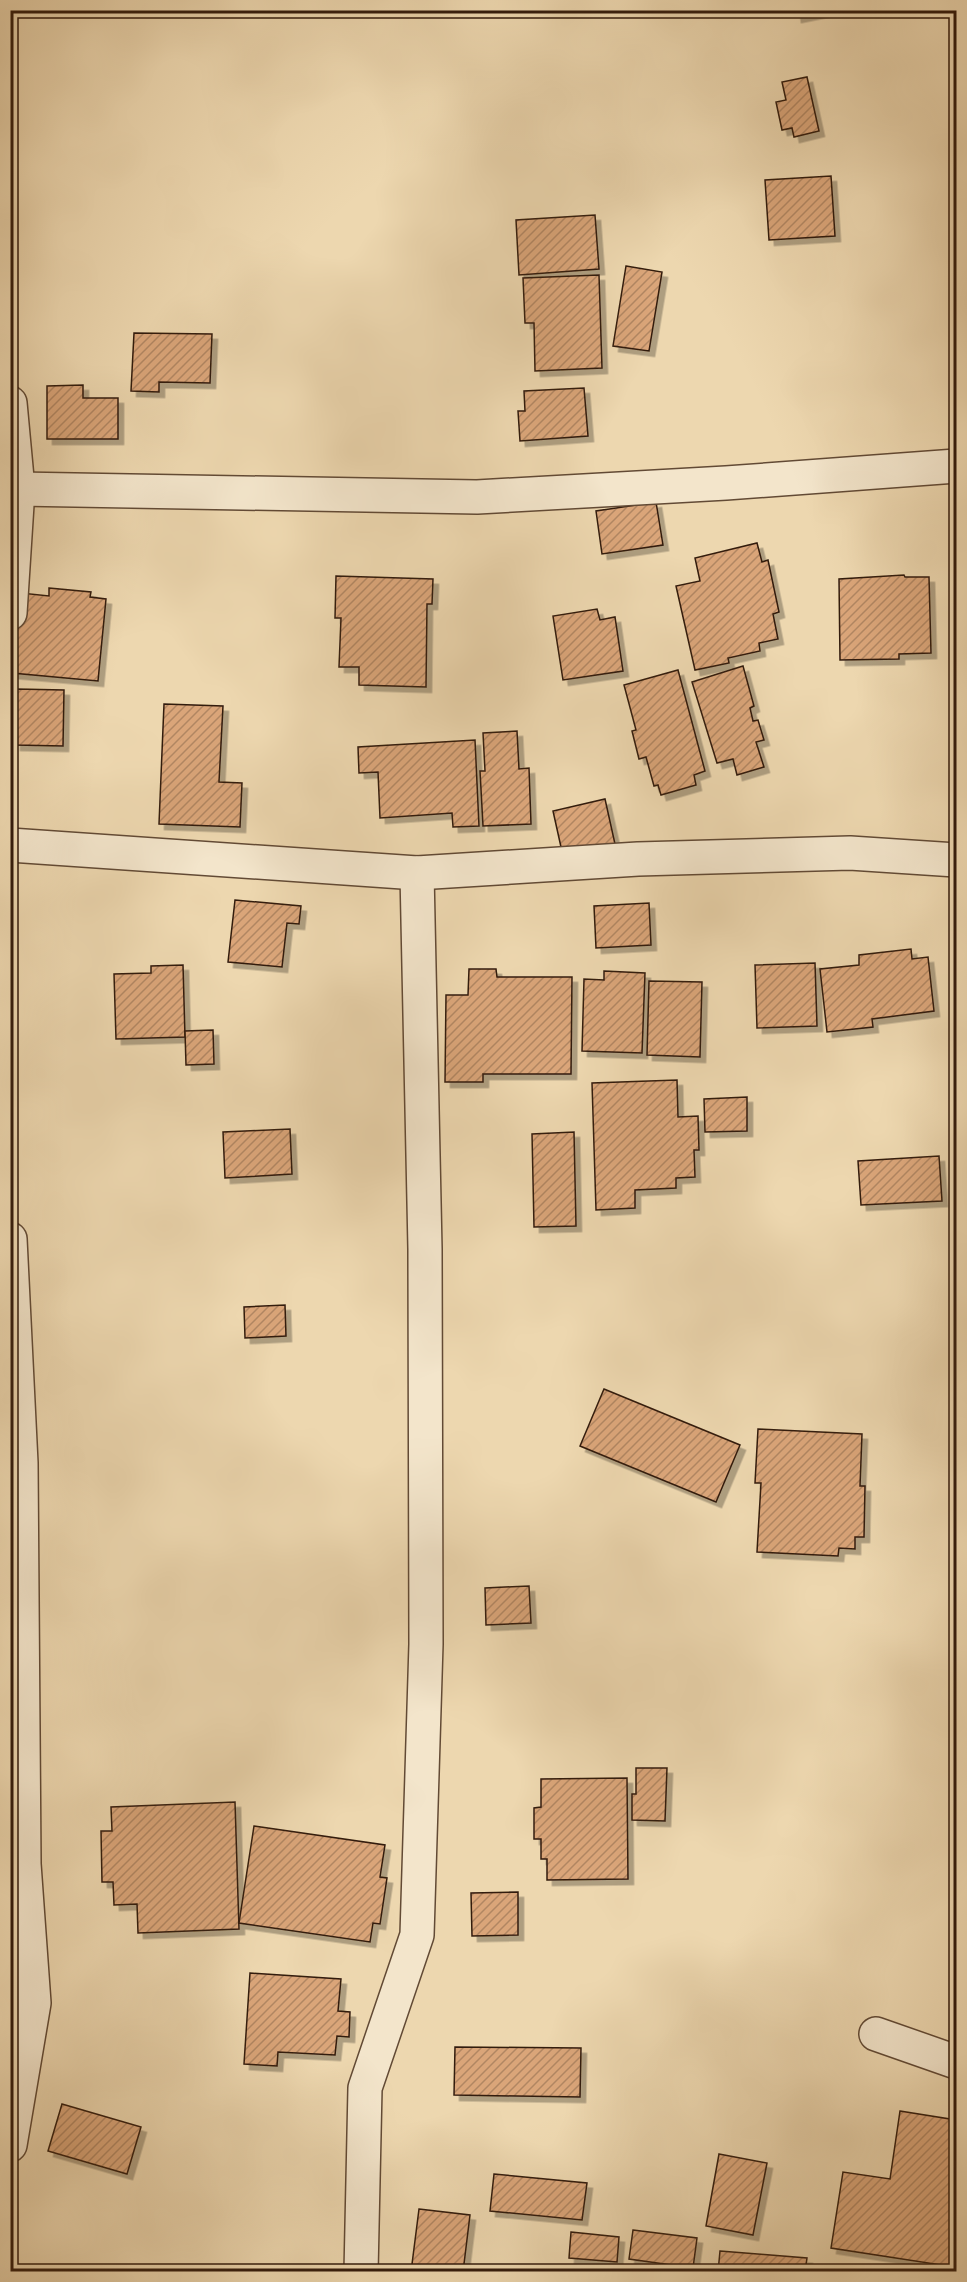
<svg xmlns="http://www.w3.org/2000/svg" width="967" height="2282" viewBox="0 0 967 2282" font-family="'IM FELL French Canon',serif">
<style>
.building{fill:url(#building-hatch);stroke:#331b0c;stroke-width:1.5;filter:url(#shadow)}
.lines{fill:none;stroke-linecap:round;stroke-linejoin:round}
.minor-casing{stroke:#624a35;stroke-width:36}
.minor{stroke:#f3e5cb;stroke-width:33}
</style>
<defs>
<pattern id="building-hatch" width="6" height="6" patternUnits="userSpaceOnUse" patternTransform="scale(1.5)"><rect width="6" height="6" fill="#daa579"/><path d="M-1 1l2-2M0 6l6-6M5 7l2-2" fill="none" stroke="#b18662"/></pattern>
<filter id="shadow"><feDropShadow dx="5.5" dy="5.5" stdDeviation="0" flood-color="#0004"/></filter>
</defs>
<rect width="100%" height="100%" fill="#edd7af"/>
<filter id="stains"><feTurbulence type="fractalNoise" baseFrequency=".00333" numOctaves="4"/><feColorMatrix values="0 0 0 0 .2 0 0 0 0 .09 0 0 0 0 .02 0 0 0 .5 -.17"/></filter>
<radialGradient id="worn" r=".72"><stop offset=".6" stop-color="#630" stop-opacity="0"/><stop offset="1" stop-color="#630" stop-opacity=".3"/></radialGradient>
<!-- building -->
<g class="building">
<polygon points="795,10 831,10 796,17"/>
<polygon points="807,77 819,131 794,137 792,128 782,130 776,102 786,100 782,82"/>
<polygon points="831,176 835,236 769,240 765,180"/>
<polygon points="595,215 599,269 519,275 516,220"/>
<polygon points="626,266 662,272 649,351 613,346"/>
<polygon points="599,275 602,368 535,371 534,323 525,323 523,278"/>
<polygon points="134,333 212,334 210,383 159,382 159,392 131,391"/>
<polygon points="83,385 83,398 118,398 118,439 47,439 47,386"/>
<polygon points="584,388 588,436 520,441 518,411 525,411 524,391"/>
<polygon points="656,502 663,545 602,554 596,511"/>
<polygon points="757,543 762,562 768,560 779,612 773,614 778,639 759,643 760,651 728,658 729,663 695,670 676,586 700,581 695,558"/>
<polygon points="904,575 905,577 929,577 931,653 899,654 899,659 840,660 839,579"/>
<polygon points="336,576 433,579 432,604 427,604 426,687 359,685 359,667 339,667 341,618 335,618"/>
<polygon points="49,588 91,592 90,597 106,599 98,681 12,673 21,593 49,596"/>
<polygon points="597,609 600,620 615,617 623,671 563,680 553,616"/>
<polygon points="743,666 754,706 750,708 753,721 758,720 764,740 756,742 764,767 737,775 733,759 717,763 692,682"/>
<polygon points="678,670 705,771 694,775 696,785 661,795 658,785 654,786 646,757 639,759 632,731 636,730 624,685"/>
<polygon points="16,689 64,690 63,746 15,745"/>
<polygon points="164,704 223,706 219,782 242,783 240,827 159,824"/>
<polygon points="517,731 519,769 529,768 531,824 483,826 480,771 485,771 483,733"/>
<polygon points="475,740 479,826 453,827 452,813 380,818 378,772 359,773 358,747"/>
<polygon points="605,799 615,844 563,856 553,811"/>
<polygon points="235,900 301,906 299,924 287,923 282,967 228,962"/>
<polygon points="649,903 651,945 596,948 594,906"/>
<polygon points="911,949 912,959 928,957 934,1011 872,1019 873,1027 827,1032 820,969 859,965 859,955"/>
<polygon points="815,963 817,1026 757,1028 755,965"/>
<polygon points="183,965 185,1037 116,1039 114,974 151,973 151,966"/>
<polygon points="469,969 496,969 497,977 572,977 571,1074 483,1074 483,1082 445,1082 446,995 468,995"/>
<polygon points="604,971 645,973 642,1053 582,1051 584,979 604,980"/>
<polygon points="649,981 702,982 700,1057 647,1055"/>
<polygon points="213,1030 214,1064 186,1065 185,1031"/>
<polygon points="677,1080 678,1117 698,1116 699,1150 694,1150 695,1177 676,1178 676,1188 635,1190 635,1208 596,1210 592,1083"/>
<polygon points="747,1097 747,1131 705,1132 704,1099"/>
<polygon points="290,1129 292,1174 225,1178 223,1132"/>
<polygon points="574,1132 576,1226 534,1227 532,1134"/>
<polygon points="939,1156 942,1201 861,1205 858,1161"/>
<polygon points="285,1305 286,1336 245,1338 244,1307"/>
<polygon points="604,1389 740,1445 716,1502 580,1446"/>
<polygon points="758,1429 862,1434 860,1486 865,1486 864,1537 855,1537 855,1549 839,1548 838,1556 757,1552 761,1483 755,1483"/>
<polygon points="529,1586 531,1623 486,1625 485,1588"/>
<polygon points="636,1768 667,1768 665,1821 632,1820 632,1794 636,1794"/>
<polygon points="627,1778 628,1879 547,1880 547,1859 541,1859 541,1839 534,1839 534,1808 541,1807 541,1779"/>
<polygon points="235,1802 239,1929 138,1933 137,1904 114,1905 113,1882 102,1882 101,1831 112,1831 111,1807"/>
<polygon points="254,1826 385,1845 380,1877 387,1878 380,1924 373,1923 370,1942 239,1923"/>
<polygon points="518,1892 518,1935 472,1936 471,1893"/>
<polygon points="250,1973 341,1979 338,2011 350,2012 349,2037 337,2036 335,2055 278,2052 277,2066 244,2064"/>
<polygon points="455,2047 581,2048 580,2097 454,2095"/>
<polygon points="62,2104 141,2127 127,2174 48,2151"/>
<polygon points="900,2111 956,2120 956,2251 954,2267 831,2248 843,2172 890,2179"/>
<polygon points="719,2154 767,2163 753,2235 706,2226"/>
<polygon points="494,2174 587,2183 582,2220 490,2211"/>
<polygon points="419,2209 470,2215 463,2272 411,2272"/>
<polygon points="633,2230 697,2238 693,2268 629,2259"/>
<polygon points="571,2232 619,2237 617,2262 569,2258"/>
<polygon points="720,2251 807,2258 805,2272 718,2272"/>
</g>
<g class="lines">
<defs>
<g id="minor">
<polyline points="10,403 18,489 10,613"/>
<polyline points="18,489 477,497 726,483 956,466"/>
<polyline points="10,845 417,873 638,859 850,853 956,860"/>
<polyline points="10,1239 21,1463 24,1864 34,2003 10,2145"/>
<polyline points="876,2034 956,2062"/>
<polyline points="361,2272 365,2088 417,1935 426,1644 425,1249 417,873"/>
</g>
</defs>
<!-- minor casing -->
<use href="#minor" class="minor-casing"/>
<!-- minor -->
<use href="#minor" class="minor"/>
</g>
<!-- margin -->
<rect width="967" height="2282" fill="none" stroke="#edd7af" stroke-width="36"/>
<rect x="12" y="12" width="943" height="2258" fill="none" stroke="#331b0c" stroke-width="3"/>
<rect x="18" y="18" width="931" height="2246" fill="none" stroke="#331b0c" stroke-width="1.5"/>
<rect width="100%" height="100%" filter="url(#stains)"/>
<rect width="100%" height="100%" fill="url(#worn)"/>
</svg>
